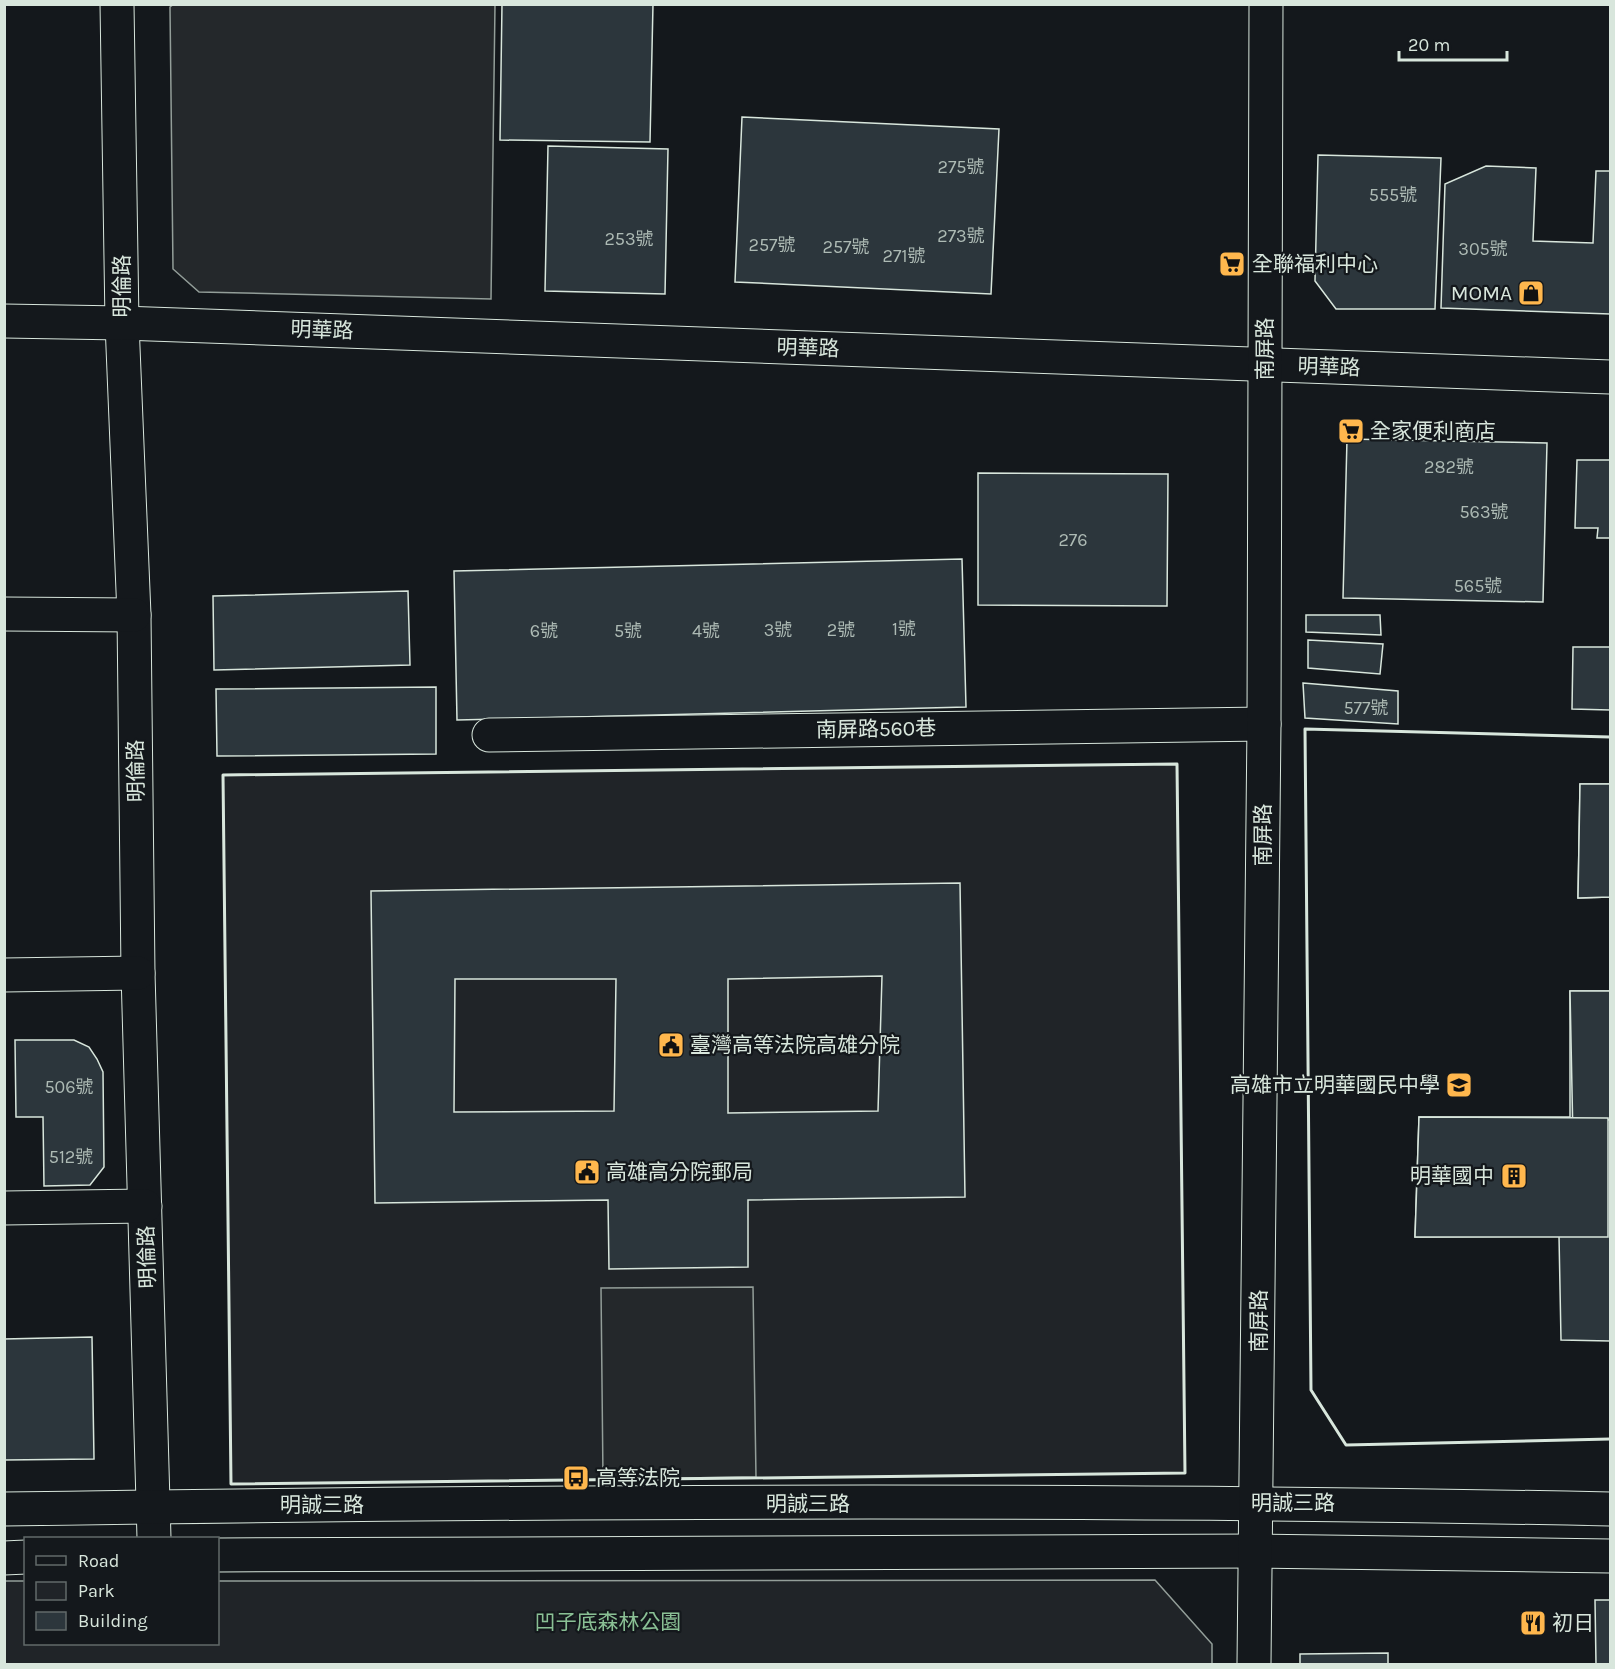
<svg xmlns="http://www.w3.org/2000/svg" width="1615" height="1669" viewBox="0 0 1615 1669" font-family="Karla,'Noto Sans TC',sans-serif">
<style>
.green{fill:#202428;stroke:#939e99;stroke-width:1.5}
.parking{fill:#24282b;stroke:#939e99;stroke-width:1.5}
.building{fill:#2c363c;stroke:#d8e6dc;stroke-width:1.5;fill-rule:evenodd}
.lines{fill:none;stroke-linecap:round;stroke-linejoin:round}
.minor-casing{stroke:#d8e6dc;stroke-width:35}
.minor{stroke:#14181c;stroke-width:33}
.wall{stroke:#d8e6dc;stroke-width:3}
.labels{text-anchor:middle;dominant-baseline:central;stroke-width:4.5;stroke-linejoin:round;paint-order:stroke}
.number-label{font-size:18px;fill:#adbab4}
.poi-label{font-size:21px;fill:#d8e6dc;stroke:#14181c;text-anchor:start}
.street-label{font-size:21px;fill:#d8e6dc;stroke:#14181c}
.park-label{font-size:21px;fill:#8ac095;stroke:#14181c}
</style>
<rect width="100%" height="100%" fill="#14181c"/>
<!-- green -->
<g class="green">
<polygon points="1177,764 1185,1473 231,1484 223,775"/>
<polygon points="1155,1580 1212,1644 1212,1664 5,1664 5,1581 25,1581 26,1644 218,1644 218,1581"/>
</g>
<!-- parking -->
<g class="parking">
<polygon points="174,4 495,5 491,299 199,292 173,269 170,7"/>
<polygon points="753,1287 756,1477 603,1479 601,1288"/>
</g>
<!-- building -->
<g class="building">
<polygon points="502,4 653,4 650,142 500,140"/>
<polygon points="742,117 999,129 991,294 735,282"/>
<polygon points="548,146 668,149 665,294 545,291"/>
<polygon points="1318,155 1441,158 1435,309 1336,309 1315,281"/>
<polygon points="1486,166 1536,168 1533,241 1593,243 1596,171 1610,171 1610,314 1441,308 1445,184"/>
<polygon points="1347,439 1547,443 1543,602 1343,598"/>
<polygon points="1610,449 1610,538 1597,538 1598,528 1575,528 1577,460 1610,460"/>
<polygon points="978,473 1168,474 1167,606 978,605"/>
<polygon points="962,559 966,707 457,720 454,571"/>
<polygon points="408,591 410,665 214,670 213,596"/>
<polygon points="1306,615 1380,615 1381,635 1306,632"/>
<polygon points="1308,640 1383,644 1380,674 1308,668"/>
<polygon points="1573,647 1610,647 1610,710 1572,709"/>
<polygon points="1303,683 1398,691 1398,724 1305,718"/>
<polygon points="436,687 436,754 217,756 216,689"/>
<polygon points="1580,784 1610,784 1610,897 1578,898"/>
<polygon points="1580,784 1610,784 1610,897 1578,898"/>
<path d="M960,883L965,1197L748,1200V1267L609,1269L608,1200L375,1203L371,891ZM882,976L878,1111L728,1113V979ZM455,979H616L614,1111L454,1112Z"/>
<polygon points="1570,991 1610,991 1610,1341 1561,1340 1559,1236 1415,1237 1419,1117 1570,1117"/>
<polygon points="1570,991 1610,991 1610,1119 1573,1139"/>
<polygon points="15,1040 74,1040 89,1047 97,1059 103,1072 104,1167 90,1185 44,1186 43,1117 16,1117"/>
<polygon points="1419,1117 1608,1118 1608,1237 1415,1237"/>
<polygon points="92,1337 94,1459 4,1460 4,1339"/>
<polygon points="1595,1600 1610,1600 1610,1664 1596,1664"/>
<polygon points="1388,1653 1388,1664 1300,1664 1300,1654"/>
</g>
<g class="lines">
<defs>
<g id="minor">
<polyline points="117,4 122,323 134,615 138,973 154,1538"/>
<polyline points="4,321 122,323 1610,377"/>
<polyline points="4,614 134,615"/>
<polyline points="489,735 1264,724"/>
<polyline points="4,975 138,973"/>
<polyline points="4,1208 145,1206"/>
<path d="M4,1509C540,1501 1075,1498 1610,1509"/>
<polyline points="218,1555 1257,1551 1610,1556"/>
<polyline points="4,1558 26,1557"/>
<polyline points="1254,1664 1264,724 1266,4"/>
</g>
</defs>
<!-- minor casing -->
<use href="#minor" class="minor-casing"/>
<!-- minor -->
<use href="#minor" class="minor"/>
<!-- wall -->
<g class="wall">
<polyline points="1610,737 1305,729 1311,1390 1346,1445 1610,1439"/>
<polygon points="1177,764 1185,1473 231,1484 223,775"/>
</g>
</g>
<!-- icons -->
<defs>
<symbol id="supermarket-square" viewBox="-11 -11 22 22"><rect x="-9" y="-9" width="18" height="18" rx="4" fill="#ffb74d" stroke="#14181c"/><path d="M-6-5.5h2.5l.6 2H6L4.5 2H-2.5L-4.4-4H-6ZM-1.5 3.2a1.3 1.3 0 1 0 .1 0ZM3 3.2a1.3 1.3 0 1 0 .1 0Z" fill="#111"/></symbol>
<symbol id="shop-square" viewBox="-11 -11 22 22"><rect x="-9" y="-9" width="18" height="18" rx="4" fill="#ffb74d" stroke="#14181c"/><path d="M-5-2.5h2.3a2.7 3.5 0 0 1 5.4 0H5L5.5 6h-11ZM-1.5-2.5h3a1.5 2.3 0 0 0-3 0Z" fill="#111"/></symbol>
<symbol id="civic-square" viewBox="-11 -11 22 22"><rect x="-9" y="-9" width="18" height="18" rx="4" fill="#ffb74d" stroke="#14181c"/><path d="M-.6-6.5H3V-4.5H.6V-3L4-1V1h2V6H-6V1h2V-1L-.6-3ZM-1.2 2.5V6h2.4V2.5Z" fill="#111"/></symbol>
<symbol id="school-square" viewBox="-11 -11 22 22"><rect x="-9" y="-9" width="18" height="18" rx="4" fill="#ffb74d" stroke="#14181c"/><path d="M0-5L7-2L0 1L-7-2ZM-4 1L0 2.5L4 1V4Q0 6-4 4Z" fill="#111"/></symbol>
<symbol id="building-square" viewBox="-11 -11 22 22"><rect x="-9" y="-9" width="18" height="18" rx="4" fill="#ffb74d" stroke="#14181c"/><path d="M-4-6H4V6H1V3H-1V6H-4ZM-2.5-4.3h1.7v1.8h-1.7ZM.8-4.3h1.7v1.8H.8ZM-2.5-1h1.7V.8h-1.7ZM.8-1h1.7V.8H.8Z" fill="#111"/></symbol>
<symbol id="bus-square" viewBox="-11 -11 22 22"><rect x="-9" y="-9" width="18" height="18" rx="4" fill="#ffb74d" stroke="#14181c"/><path d="M-5-6H5V4H4V6H2V4H-2V6H-4V4H-5ZM-3.5-4V0h7V-4ZM-3.5 1.2v1.5H-2V1.2ZM2 1.2v1.5H3.5V1.2Z" fill="#111"/></symbol>
<symbol id="restaurant-square" viewBox="-11 -11 22 22"><rect x="-9" y="-9" width="18" height="18" rx="4" fill="#ffb74d" stroke="#14181c"/><path d="M-5-6h1v4h1v-4h1v4h1v-4h1v5L-1.5 .5V6h-2V.5L-5-1ZM5-6V6H3V1.5H1.5Q1.5-4 5-6Z" fill="#111"/></symbol>
</defs>
<g fill-rule="evenodd">
<use href="#supermarket-square" x="1217" y="249" width="30" height="30"/>
<use href="#shop-square" x="1516" y="278" width="30" height="30"/>
<use href="#supermarket-square" x="1336" y="416" width="30" height="30"/>
<use href="#civic-square" x="656" y="1030" width="30" height="30"/>
<use href="#school-square" x="1444" y="1070" width="30" height="30"/>
<use href="#civic-square" x="572" y="1157" width="30" height="30"/>
<use href="#building-square" x="1499" y="1161" width="30" height="30"/>
<use href="#bus-square" x="561" y="1463" width="30" height="30"/>
<use href="#restaurant-square" x="1518" y="1608" width="30" height="30"/>
</g>
<g class="labels">
<!-- number labels -->
<g class="number-label">
<text x="961" y="167">275號</text>
<text x="1393" y="195">555號</text>
<text x="961" y="236">273號</text>
<text x="629" y="239">253號</text>
<text x="772" y="245">257號</text>
<text x="846" y="247">257號</text>
<text x="1483" y="249">305號</text>
<text x="904" y="256">271號</text>
<text x="1449" y="467">282號</text>
<text x="1484" y="512">563號</text>
<text x="1073" y="540">276</text>
<text x="1478" y="586">565號</text>
<text x="904" y="629">1號</text>
<text x="778" y="630">3號</text>
<text x="841" y="630">2號</text>
<text x="544" y="631">6號</text>
<text x="628" y="631">5號</text>
<text x="706" y="631">4號</text>
<text x="1366" y="708">577號</text>
<text x="69" y="1087">506號</text>
<text x="71" y="1157">512號</text>
</g>
<!-- poi labels -->
<g class="poi-label">
<text x="1252" y="264">全聯福利中心</text>
<text x="1512" y="293" text-anchor="end">MOMA</text>
<text x="1370" y="431">全家便利商店</text>
<text x="690" y="1045">臺灣高等法院高雄分院</text>
<text x="1440" y="1085" text-anchor="end">高雄市立明華國民中學</text>
<text x="606" y="1172">高雄高分院郵局</text>
<text x="1494" y="1176" text-anchor="end">明華國中</text>
<text x="596" y="1478">高等法院</text>
<text x="1552" y="1623">初日</text>
</g>
<!-- street labels -->
<g class="street-label">
<text transform="translate(122 286) rotate(-90)">明倫路</text>
<text transform="translate(322 330) rotate(2)">明華路</text>
<text transform="translate(808 348) rotate(2)">明華路</text>
<text transform="translate(1265 349) rotate(-90)">南屏路</text>
<text transform="translate(1329 367) rotate(2)">明華路</text>
<text transform="translate(876 729) rotate(-1)">南屏路560巷</text>
<text transform="translate(136 771) rotate(-91)">明倫路</text>
<text transform="translate(1263 835) rotate(-90)">南屏路</text>
<text transform="translate(147 1257) rotate(-92)">明倫路</text>
<text transform="translate(1259 1321) rotate(-90)">南屏路</text>
<text x="1293" y="1503">明誠三路</text>
<text x="808" y="1504">明誠三路</text>
<text x="322" y="1505">明誠三路</text>
</g>
<!-- park labels -->
<g class="park-label">
<text x="608" y="1622">凹子底森林公園</text>
</g>
</g>
<!-- border -->
<rect width="1615" height="1669" fill="none" stroke="#d8e6dc" stroke-width="12"/>
<!-- legend -->
<rect x="24" y="1537" width="195" height="108" fill="#14181c" stroke="#626a69" stroke-width="1.5"/>
<rect x="36" y="1556" width="30" height="9" fill="#14181c" stroke="#626a69" stroke-width="1.5"/>
<text x="78" y="1567" font-size="18" fill="#d8e6dc">Road</text>
<rect x="36" y="1582" width="30" height="18" fill="#202428" stroke="#626a69" stroke-width="1.5"/>
<text x="78" y="1597" font-size="18" fill="#d8e6dc">Park</text>
<rect x="36" y="1612" width="30" height="18" fill="#2c363c" stroke="#626a69" stroke-width="1.5"/>
<text x="78" y="1627" font-size="18" fill="#d8e6dc">Building</text>
<!-- scale -->
<path d="M1399 51v9h108v-9" fill="none" stroke="#d8e6dc" stroke-width="3"/>
<text x="1408" y="51" font-size="18" fill="#d8e6dc" stroke="#14181c" stroke-width="4.5" paint-order="stroke">20 m</text>
</svg>
